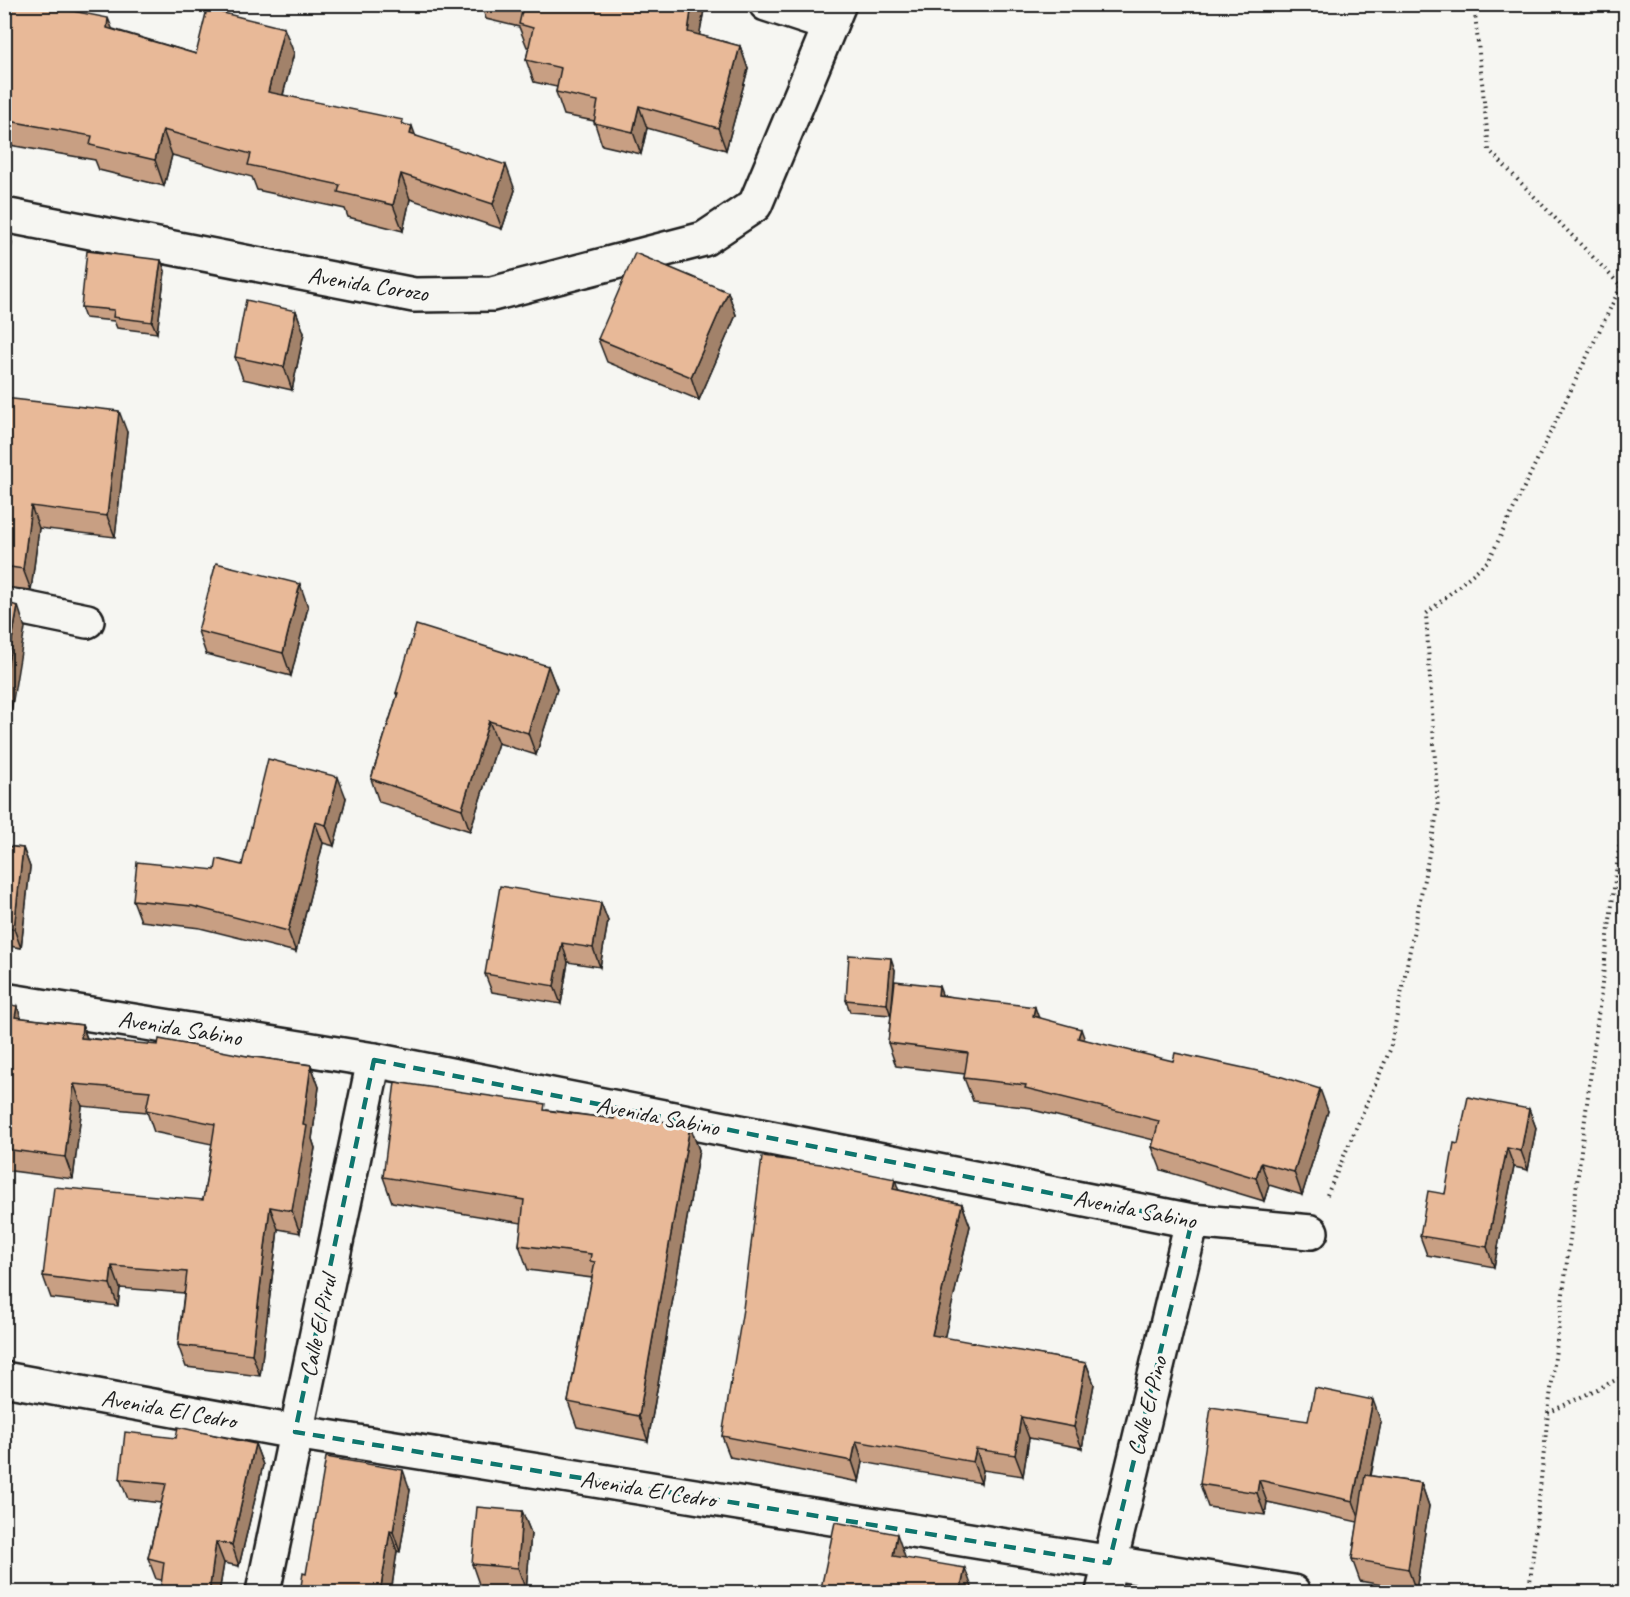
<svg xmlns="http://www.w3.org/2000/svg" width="1630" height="1597" viewBox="0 0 1630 1597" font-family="Caveat,sans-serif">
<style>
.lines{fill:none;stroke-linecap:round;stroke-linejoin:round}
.minor-casing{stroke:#1c1c1c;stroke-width:38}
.path{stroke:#1c1c1c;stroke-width:4;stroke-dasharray:1.5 4.5;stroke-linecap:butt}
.minor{stroke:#f6f6f2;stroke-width:33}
.wall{fill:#c89f83;stroke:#1c1c1c;stroke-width:1.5}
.shaded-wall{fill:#a2826a;stroke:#1c1c1c;stroke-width:1.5}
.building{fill:#e8b998;stroke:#1c1c1c;stroke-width:1.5}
.marked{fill:none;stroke:#0f766e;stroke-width:4.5;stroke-dasharray:12 8;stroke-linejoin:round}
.labels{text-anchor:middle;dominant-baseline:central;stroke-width:6;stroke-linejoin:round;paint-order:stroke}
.street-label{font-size:24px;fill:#1c1c1c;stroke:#f6f6f2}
</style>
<rect width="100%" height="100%" fill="#f6f6f2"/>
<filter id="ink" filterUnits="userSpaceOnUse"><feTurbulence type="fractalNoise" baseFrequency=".0167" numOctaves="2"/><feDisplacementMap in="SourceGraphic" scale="12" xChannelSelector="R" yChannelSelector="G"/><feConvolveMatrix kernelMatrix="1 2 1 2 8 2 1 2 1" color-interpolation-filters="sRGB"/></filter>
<g filter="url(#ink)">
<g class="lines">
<defs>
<g id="minor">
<polyline points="766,4 830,25"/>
<polyline points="4,215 414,295 492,294 704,239 755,205 839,4"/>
<polyline points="4,604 87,621"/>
<polyline points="4,1000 374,1060 1192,1221 1311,1232"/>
<polyline points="4,1379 295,1432 1293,1592"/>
<polyline points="263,1592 374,1060"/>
<polyline points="1103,1592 1192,1221"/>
</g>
</defs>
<!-- minor casing -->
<use href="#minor" class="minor-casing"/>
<!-- path -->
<g class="path">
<polyline points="1621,835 1626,843"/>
<polyline points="1327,1195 1390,1050 1438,809 1426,614 1489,560 1621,286 1489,150 1474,4"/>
<polyline points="1548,1413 1626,1375"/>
<polyline points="1529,1592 1548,1413 1626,793"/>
</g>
<!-- minor -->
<use href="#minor" class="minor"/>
</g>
<!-- wall -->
<g class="wall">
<polygon points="481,4 702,4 704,10 699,35 740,46 748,69 726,150 647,128 641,154 602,145 594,121 564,115 556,92 557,87 534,82 526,60 529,47 527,47 519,27 486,19"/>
<polygon points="113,29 196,54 294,53 283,95 404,124 416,136 515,190 502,229 410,199 403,231 348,217 345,209 257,190 252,177 172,155 164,186 99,170 95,160 4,144 4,50"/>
<polygon points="161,260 165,271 157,333 117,328 114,321 85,318 81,307"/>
<polygon points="728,292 736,315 699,400 607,362 598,339"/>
<polygon points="296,311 304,333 292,390 243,379 235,357"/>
<polygon points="4,398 127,432 115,537 39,528 31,590 4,587"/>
<polygon points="308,607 291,676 206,654 198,631"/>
<polygon points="548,666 557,689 536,755 498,743 470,831 379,802 371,779 397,696 396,693"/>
<polygon points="346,798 334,846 323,843 296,952 200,928 141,921 133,900 215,870 242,865"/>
<polygon points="4,846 23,848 30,867 21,948 4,945"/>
<polygon points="601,903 608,921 600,967 568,962 561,1004 492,992 485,974"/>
<polygon points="895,970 892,1009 942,995 1038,1017 1085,1040 1328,1111 1302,1195 1269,1185 1264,1201 1161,1170 1152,1147 1154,1140 1033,1110 1032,1108 973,1101 964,1078 965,1074 896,1066 888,1043 891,1015 850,1012 846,1000"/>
<polygon points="4,1004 21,1018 82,1025 87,1038 247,1056 311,1065 319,1087 312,1139 315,1148 300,1233 278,1229 260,1376 186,1367 178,1345 184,1293 120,1288 118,1306 51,1298 43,1276 203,1200 212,1144 154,1132 147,1112 82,1106 73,1179 4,1170"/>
<polygon points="1529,1109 1536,1128 1528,1170 1514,1167 1494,1267 1427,1255 1420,1236 1445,1194 1458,1144"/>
<polygon points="547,1110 614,1119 690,1126 699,1150 648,1441 577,1427 568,1402 592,1278 528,1270 519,1245 522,1223 392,1202 383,1177"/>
<polygon points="899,1190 962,1204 970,1226 944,1338 1086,1363 1094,1384 1082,1448 1029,1438 1023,1476 983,1470 981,1483 863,1462 859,1482 730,1457 722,1436"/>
<polygon points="1308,1421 1381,1422 1371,1476 1421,1483 1429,1506 1416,1591 1360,1581 1352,1559 1358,1522 1267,1502 1265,1515 1208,1507 1200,1484"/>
<polygon points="176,1438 255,1444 263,1465 239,1566 224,1563 219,1593 160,1593 162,1580 156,1579 148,1558 161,1503 128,1499 120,1479"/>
<polygon points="410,1490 400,1552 397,1551 391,1593 300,1593 306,1574"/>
<polygon points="522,1511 531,1533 526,1591 480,1587 472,1564"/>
</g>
<!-- shaded-wall -->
<g class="shaded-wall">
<polygon points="692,4 702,4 704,10 696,54 688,32"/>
<polygon points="108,18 118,43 107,28"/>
<polygon points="284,28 294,53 277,117 268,92"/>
<polygon points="740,46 748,69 726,150 718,128"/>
<polygon points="639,106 647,128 641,154 633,132"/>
<polygon points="412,126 421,151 410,134"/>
<polygon points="163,130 172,155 164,186 155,160"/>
<polygon points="506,165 515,190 502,229 493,204"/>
<polygon points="401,174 410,199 403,231 393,205"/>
<polygon points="4,223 12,243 4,295"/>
<polygon points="161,260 165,271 157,333 152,322"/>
<polygon points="728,292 736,315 699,400 691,377"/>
<polygon points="296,311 304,333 292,390 284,367"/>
<polygon points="119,411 127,432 115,537 107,516"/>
<polygon points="31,506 39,528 31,590 23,569"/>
<polygon points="300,584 308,607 291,676 283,653"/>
<polygon points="18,606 25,628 4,754 4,685"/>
<polygon points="548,666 557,689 536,755 528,733"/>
<polygon points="489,721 498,743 470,831 462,809"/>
<polygon points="338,777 346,798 334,846 326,825"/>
<polygon points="315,822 323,843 296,952 288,931"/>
<polygon points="23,848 30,867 21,948 14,929"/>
<polygon points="601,903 608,921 600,967 593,948"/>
<polygon points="562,943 568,962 561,1004 554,986"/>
<polygon points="891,958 895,970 891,1016 887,1004"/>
<polygon points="939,986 947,1008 938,995"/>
<polygon points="17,1006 25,1028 15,1017"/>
<polygon points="1035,1007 1043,1030 1033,1016"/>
<polygon points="82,1025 90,1047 81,1038"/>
<polygon points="1081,1029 1089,1051 1078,1038"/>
<polygon points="311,1065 319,1087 312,1139 315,1148 300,1233 292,1211"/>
<polygon points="74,1084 82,1106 73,1179 65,1157"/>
<polygon points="1320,1089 1328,1111 1302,1195 1294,1172"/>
<polygon points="1529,1109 1536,1128 1528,1170 1521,1151"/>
<polygon points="690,1126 699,1150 648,1441 639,1416"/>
<polygon points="1507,1148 1514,1167 1494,1267 1487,1247"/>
<polygon points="1261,1163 1269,1185 1264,1201 1256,1178"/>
<polygon points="895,1179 902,1201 893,1189"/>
<polygon points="962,1204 970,1226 940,1357 932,1335"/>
<polygon points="270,1207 278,1229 260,1376 252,1354"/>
<polygon points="112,1266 120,1288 118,1306 110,1284"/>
<polygon points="1086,1363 1094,1384 1082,1448 1074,1427"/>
<polygon points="1373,1400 1381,1422 1361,1523 1353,1501"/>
<polygon points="1021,1417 1029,1438 1023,1476 1015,1455"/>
<polygon points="856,1441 863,1462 859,1482 852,1461"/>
<polygon points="255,1444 263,1465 239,1566 232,1545"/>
<polygon points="976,1449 983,1470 981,1483 973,1462"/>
<polygon points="403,1470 410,1490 400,1552 393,1532"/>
<polygon points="1259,1480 1267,1502 1265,1515 1257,1493"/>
<polygon points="1421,1483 1429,1506 1416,1591 1408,1569"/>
<polygon points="522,1511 531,1533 526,1591 518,1568"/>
<polygon points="390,1531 397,1551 391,1593 380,1593"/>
<polygon points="897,1534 905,1557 901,1578 893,1556"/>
<polygon points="216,1542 224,1563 219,1593 209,1593"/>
<polygon points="965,1568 973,1590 972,1593 960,1593"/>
</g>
<!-- building -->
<g class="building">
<polygon points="13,4 38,4 108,18 107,28 196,54 207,9 284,28 268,92 403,120 402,124 412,126 410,134 506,165 493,204 401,174 393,205 338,192 340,185 248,165 251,154 163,130 155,160 90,145 92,136 4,120 4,50"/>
<polygon points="512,4 692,4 688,32 740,46 718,128 639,106 633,132 594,123 598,101 556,92 561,68 526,60 533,28 519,24 523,7"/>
<polygon points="87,251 161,260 152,322 113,317 114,310 81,307"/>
<polygon points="635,253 728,292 691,377 598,339"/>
<polygon points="246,300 296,311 284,367 235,357"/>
<polygon points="4,398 119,411 107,516 31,506 23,569 4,566"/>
<polygon points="216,563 300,584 283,653 198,631"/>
<polygon points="4,602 18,606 4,685"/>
<polygon points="416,625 548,666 528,733 489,721 462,809 371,779 398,693 396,693"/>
<polygon points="268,759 338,777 326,825 315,822 288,931 192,906 133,900 137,862 215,870 217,859 242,865"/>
<polygon points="4,846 23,848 14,929 4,928"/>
<polygon points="500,886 601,903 593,948 562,943 554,986 485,974"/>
<polygon points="849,955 891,958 887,1004 846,1000"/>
<polygon points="895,981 939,986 938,995 1035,1007 1033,1016 1081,1029 1078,1038 1173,1061 1175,1053 1276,1075 1320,1089 1294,1172 1261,1163 1256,1178 1152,1147 1159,1121 1025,1088 1026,1085 964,1078 968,1053 888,1043"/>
<polygon points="4,1004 17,1006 15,1017 82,1025 81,1038 158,1045 159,1039 247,1056 311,1065 303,1125 307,1126 292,1211 270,1207 252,1354 178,1345 187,1272 112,1266 110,1284 43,1276 54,1187 203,1200 215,1124 146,1110 150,1091 74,1084 65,1157 4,1149"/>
<polygon points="395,1082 545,1104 544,1110 614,1119 615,1113 690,1126 639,1416 568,1402 595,1262 590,1261 591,1254 519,1245 524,1200 383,1177"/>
<polygon points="1468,1097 1529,1109 1521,1151 1507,1148 1487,1247 1420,1236 1428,1191 1445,1194 1454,1143 1458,1144"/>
<polygon points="762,1157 821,1164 895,1179 893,1189 962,1204 932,1335 1086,1363 1074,1427 1021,1417 1015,1455 976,1449 973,1462 856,1441 852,1461 722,1436 743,1309"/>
<polygon points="1315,1388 1373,1400 1353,1501 1259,1480 1257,1493 1200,1484 1211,1407 1308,1421"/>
<polygon points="178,1427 255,1444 232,1545 216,1542 209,1593 160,1593 164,1562 148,1558 166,1484 120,1479 125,1432 176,1438"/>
<polygon points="326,1457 403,1470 393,1532 390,1531 380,1593 300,1593 303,1573 306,1574"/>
<polygon points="1365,1475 1421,1483 1408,1569 1352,1559"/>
<polygon points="477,1507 522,1511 518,1568 472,1564"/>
<polygon points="835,1522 897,1534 893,1556 965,1568 960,1593 820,1593"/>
</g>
</g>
<!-- marked area -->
<path class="marked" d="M374,1060L1192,1221L1109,1563L295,1432Z"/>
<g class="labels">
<!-- street labels -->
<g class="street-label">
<text transform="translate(368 284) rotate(9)">Avenida Corozo</text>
<text transform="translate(180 1028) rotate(9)">Avenida Sabino</text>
<text transform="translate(658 1116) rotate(11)">Avenida Sabino</text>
<text transform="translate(1135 1209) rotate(11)">Avenida Sabino</text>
<text transform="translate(318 1326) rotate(-78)">Calle El Pirul</text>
<text transform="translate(1147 1406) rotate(-76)">Calle El Pino</text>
<text transform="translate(169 1409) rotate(10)">Avenida El Cedro</text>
<text transform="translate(648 1489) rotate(9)">Avenida El Cedro</text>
</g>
</g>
<!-- margin -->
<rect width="1630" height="1597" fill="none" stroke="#f6f6f2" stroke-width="24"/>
<rect x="12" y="12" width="1606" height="1573" fill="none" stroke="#1c1c1c" stroke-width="2" filter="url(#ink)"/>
</svg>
